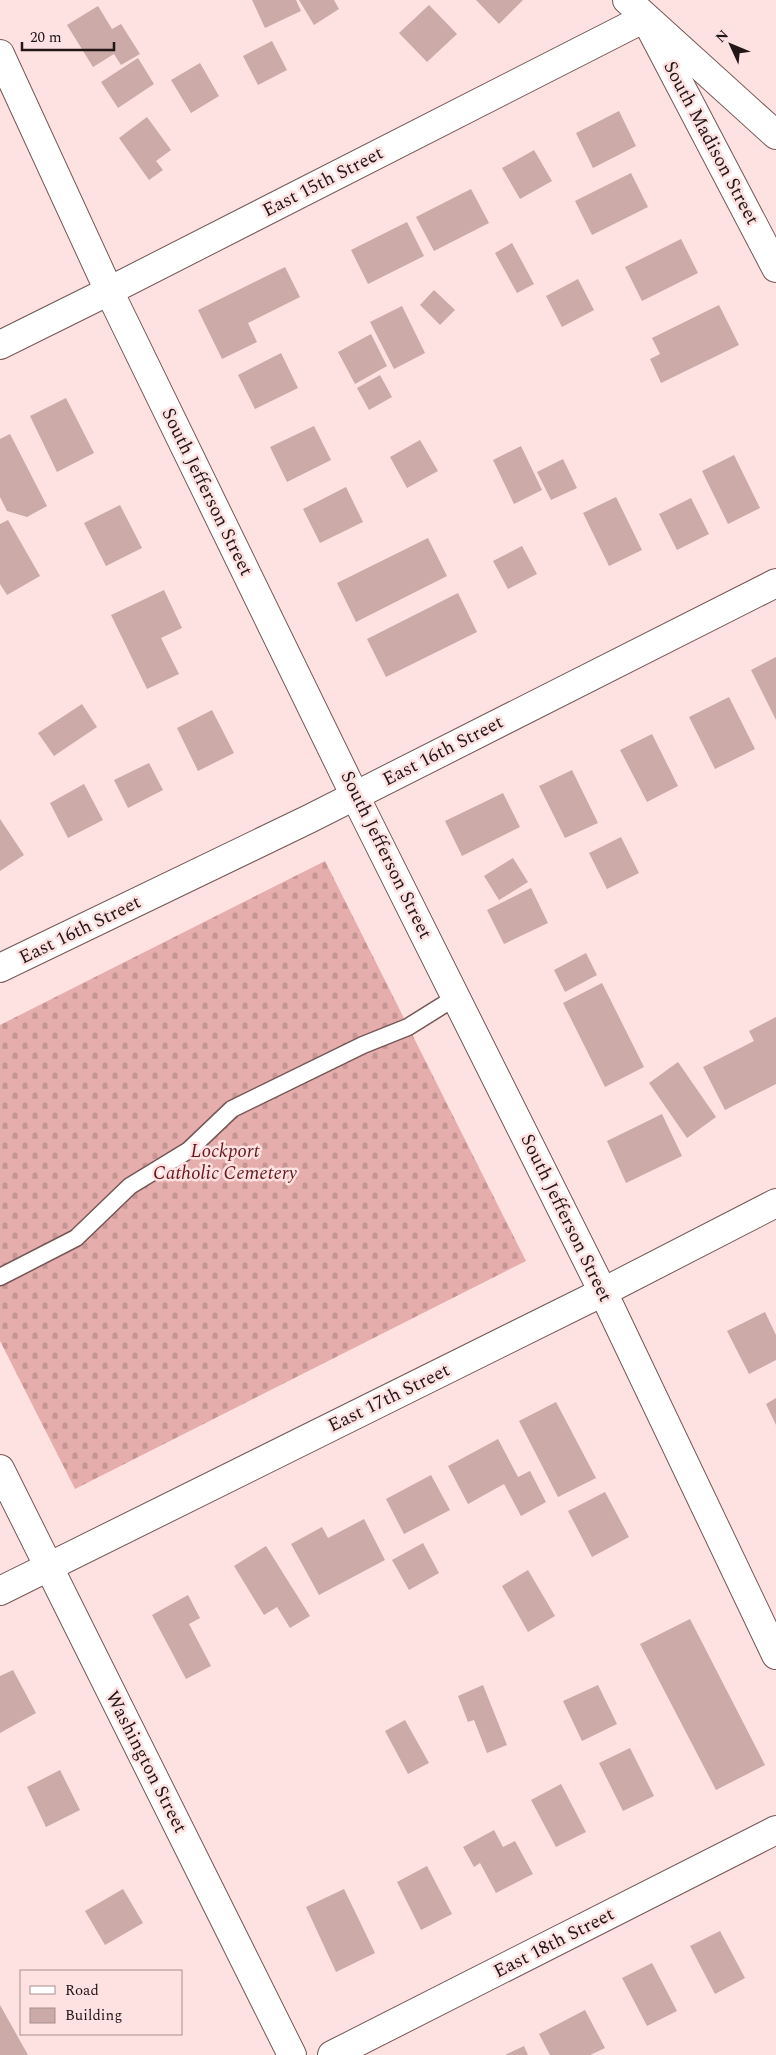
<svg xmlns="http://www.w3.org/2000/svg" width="776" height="2055" viewBox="0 0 776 2055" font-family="Spectral,serif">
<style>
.cemetery{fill:url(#cemetery-stones)}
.building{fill:#cbaaa8}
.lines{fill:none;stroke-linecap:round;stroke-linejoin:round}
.lane-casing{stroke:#745756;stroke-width:19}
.street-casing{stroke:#745756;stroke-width:30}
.lane{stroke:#fff;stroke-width:16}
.street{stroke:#fff;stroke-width:28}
.labels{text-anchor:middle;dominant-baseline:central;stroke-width:5;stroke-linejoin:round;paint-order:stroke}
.street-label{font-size:19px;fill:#221616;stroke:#fee2e1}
.park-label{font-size:19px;font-style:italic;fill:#67161d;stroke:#fee2e1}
</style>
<defs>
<pattern id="cemetery-stones" width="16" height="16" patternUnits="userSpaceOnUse" patternTransform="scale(1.25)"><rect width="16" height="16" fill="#e5aeac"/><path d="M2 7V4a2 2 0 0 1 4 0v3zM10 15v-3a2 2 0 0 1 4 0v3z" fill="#c49593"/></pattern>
</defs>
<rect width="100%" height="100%" fill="#fee2e1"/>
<!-- cemetery -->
<polygon class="cemetery" points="325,861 526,1261 75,1489 0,1341 0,1025"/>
<!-- building -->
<g class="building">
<polygon points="252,0 296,0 301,11 265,28"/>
<polygon points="299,0 334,0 339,9 314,25"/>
<polygon points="476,0 523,0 499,24"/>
<polygon points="429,5 457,34 427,62 399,33"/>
<polygon points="98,6 112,29 121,24 140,54 121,65 114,54 93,67 67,25"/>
<polygon points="272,41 287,70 258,85 243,56"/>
<polygon points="138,58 154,84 118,108 101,82"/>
<polygon points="200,63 219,96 191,113 171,80"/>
<polygon points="619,111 636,146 593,168 576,133"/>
<polygon points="147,117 171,150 156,161 163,170 149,180 119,138"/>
<polygon points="534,150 552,181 520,199 502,168"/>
<polygon points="631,173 648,207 592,235 575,201"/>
<polygon points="471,189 489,223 434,251 416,217"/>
<polygon points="407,222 424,256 368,284 351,250"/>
<polygon points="681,239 698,273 642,301 625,267"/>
<polygon points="512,243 534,284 517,293 495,253"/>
<polygon points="285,267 300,297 248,323 257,342 222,359 198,310"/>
<polygon points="578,279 594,310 562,327 546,296"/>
<polygon points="434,290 455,310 440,325 420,305"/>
<polygon points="719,305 739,345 661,383 650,359 660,354 652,338"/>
<polygon points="402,306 425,353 394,369 370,322"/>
<polygon points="371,334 387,366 355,384 338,352"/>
<polygon points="281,353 298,388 255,409 238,375"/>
<polygon points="380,375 392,397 369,410 357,388"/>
<polygon points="66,398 94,453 57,472 30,416"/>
<polygon points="314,426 331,460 287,482 270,447"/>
<polygon points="10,434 47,506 27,517 7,511 0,497 0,439"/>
<polygon points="420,440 438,471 407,488 390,457"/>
<polygon points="521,446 542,490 514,504 493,460"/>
<polygon points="734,455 760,508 728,524 702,471"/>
<polygon points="563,459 577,488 551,500 537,472"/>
<polygon points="346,487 363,522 320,543 303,509"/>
<polygon points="616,497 642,550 609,566 583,513"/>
<polygon points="691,498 709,534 677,550 659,514"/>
<polygon points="120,505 142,548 106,566 84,523"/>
<polygon points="8,520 40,576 7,595 0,584 0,524"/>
<polygon points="428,538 447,576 356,622 337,583"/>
<polygon points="522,546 537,574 508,589 493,561"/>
<polygon points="164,590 182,628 161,638 179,674 147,689 111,615"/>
<polygon points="458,593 477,632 386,677 367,639"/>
<polygon points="776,657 776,720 751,670"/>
<polygon points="729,697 755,749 715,769 689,717"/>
<polygon points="82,704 97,727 54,756 38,733"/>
<polygon points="212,710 234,753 198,771 177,728"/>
<polygon points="652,734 678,786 647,802 620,750"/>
<polygon points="149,763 163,790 128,808 114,780"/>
<polygon points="572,770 598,823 565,838 539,786"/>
<polygon points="84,784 103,820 68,838 50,803"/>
<polygon points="503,793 520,827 462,856 445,821"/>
<polygon points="0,819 24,855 0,871"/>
<polygon points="621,837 639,873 607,889 589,853"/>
<polygon points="513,858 528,882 499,900 484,876"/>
<polygon points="531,888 548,923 504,944 487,910"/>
<polygon points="586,953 597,975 565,992 554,970"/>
<polygon points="602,983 644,1067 605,1087 563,1003"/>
<polygon points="776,1017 776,1084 725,1110 703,1067 754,1041 749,1031"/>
<polygon points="678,1062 716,1117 687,1138 649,1083"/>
<polygon points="662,1114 682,1156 626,1183 607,1141"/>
<polygon points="765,1312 776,1335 776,1360 749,1374 727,1331"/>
<polygon points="776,1398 776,1425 766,1404"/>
<polygon points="556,1402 596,1478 558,1497 519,1421"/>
<polygon points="498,1439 518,1477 530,1471 546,1502 521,1516 504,1484 468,1504 448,1466"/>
<polygon points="431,1475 450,1510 404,1534 386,1499"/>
<polygon points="605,1492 629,1537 592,1557 568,1511"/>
<polygon points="364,1519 385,1560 319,1595 291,1544 322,1527 328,1538"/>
<polygon points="423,1543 439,1573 409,1590 392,1560"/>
<polygon points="266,1546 310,1616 290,1628 277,1607 264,1615 234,1566"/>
<polygon points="528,1570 555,1616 528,1632 502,1586"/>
<polygon points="188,1595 200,1618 189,1624 211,1666 186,1679 152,1615"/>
<polygon points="690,1619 765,1765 716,1790 640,1644"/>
<polygon points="13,1670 36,1713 0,1733 0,1676"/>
<polygon points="483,1685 507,1745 487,1753 474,1720 468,1722 458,1696"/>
<polygon points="598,1685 617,1724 582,1741 563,1701"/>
<polygon points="405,1720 429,1763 408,1774 385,1731"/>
<polygon points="630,1748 654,1796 623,1811 599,1763"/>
<polygon points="60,1770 80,1810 46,1827 27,1787"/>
<polygon points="561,1784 586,1832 556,1847 531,1800"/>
<polygon points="494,1830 503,1847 515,1841 533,1874 496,1893 480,1863 474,1867 463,1847"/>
<polygon points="427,1866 452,1914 421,1930 397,1882"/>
<polygon points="123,1889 143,1923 105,1945 85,1911"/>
<polygon points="344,1889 375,1953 336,1972 306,1907"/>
<polygon points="720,1931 745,1978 715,1994 690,1946"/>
<polygon points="652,1963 677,2011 647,2026 622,1978"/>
<polygon points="0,2005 28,2055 0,2055"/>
<polygon points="585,2010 605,2048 590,2055 550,2055 539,2034"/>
<polygon points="524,2046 528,2055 505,2055"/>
</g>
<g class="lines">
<defs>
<polyline id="lane" points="0,1277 76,1238 130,1186 189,1150 232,1109 363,1045 408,1027 456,997"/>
<g id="street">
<polyline points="627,0 776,135"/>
<polyline points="0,54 109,291 355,796 603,1292 776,1655"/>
<polyline points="0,345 109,291 645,18 776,268"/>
<polyline points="0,968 309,819 776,583"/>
<polyline points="0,1469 292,2055"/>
<polyline points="0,1591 603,1292 776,1203"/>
<polyline points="332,2055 776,1830"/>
</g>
</defs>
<!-- lane casing -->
<use href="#lane" class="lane-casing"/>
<!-- street casing -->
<use href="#street" class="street-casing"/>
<!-- lane -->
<use href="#lane" class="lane"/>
<!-- street -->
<use href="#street" class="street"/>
</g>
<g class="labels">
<!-- street labels -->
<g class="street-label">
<text transform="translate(711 143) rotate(62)">South Madison Street</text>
<text transform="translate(323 182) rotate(-27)">East 15th Street</text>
<text transform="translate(207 492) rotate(64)">South Jefferson Street</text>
<text transform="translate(443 751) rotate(-27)">East 16th Street</text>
<text transform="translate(386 855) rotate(64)">South Jefferson Street</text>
<text transform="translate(80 930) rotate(-26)">East 16th Street</text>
<text transform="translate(566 1218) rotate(64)">South Jefferson Street</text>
<text transform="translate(389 1398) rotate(-26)">East 17th Street</text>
<text transform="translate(146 1762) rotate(63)">Washington Street</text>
<text transform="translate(554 1943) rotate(-27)">East 18th Street</text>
</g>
<!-- park labels -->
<g class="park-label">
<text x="225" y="1151">Lockport<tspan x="225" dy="22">Catholic Cemetery</tspan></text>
</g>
</g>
<!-- legend -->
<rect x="20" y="1970" width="162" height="65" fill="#fee2e1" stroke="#a69090"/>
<rect x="30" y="1986" width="25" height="8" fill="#ffffff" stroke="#a69090"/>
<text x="65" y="1995" font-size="15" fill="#221616">Road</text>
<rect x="30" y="2008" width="25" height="15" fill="#cbaaa8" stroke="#a69090"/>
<text x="65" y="2020" font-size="15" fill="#221616">Building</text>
<!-- north arrow -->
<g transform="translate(731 45) rotate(314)" stroke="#fee2e1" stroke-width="4" paint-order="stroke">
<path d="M0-4L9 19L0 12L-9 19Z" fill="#221616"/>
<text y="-8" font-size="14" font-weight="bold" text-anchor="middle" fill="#221616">N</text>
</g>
<!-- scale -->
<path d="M22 42v8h92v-8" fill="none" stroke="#221616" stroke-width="2.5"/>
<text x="30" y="42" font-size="15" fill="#221616" stroke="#fee2e1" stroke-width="4" paint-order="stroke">20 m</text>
</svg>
